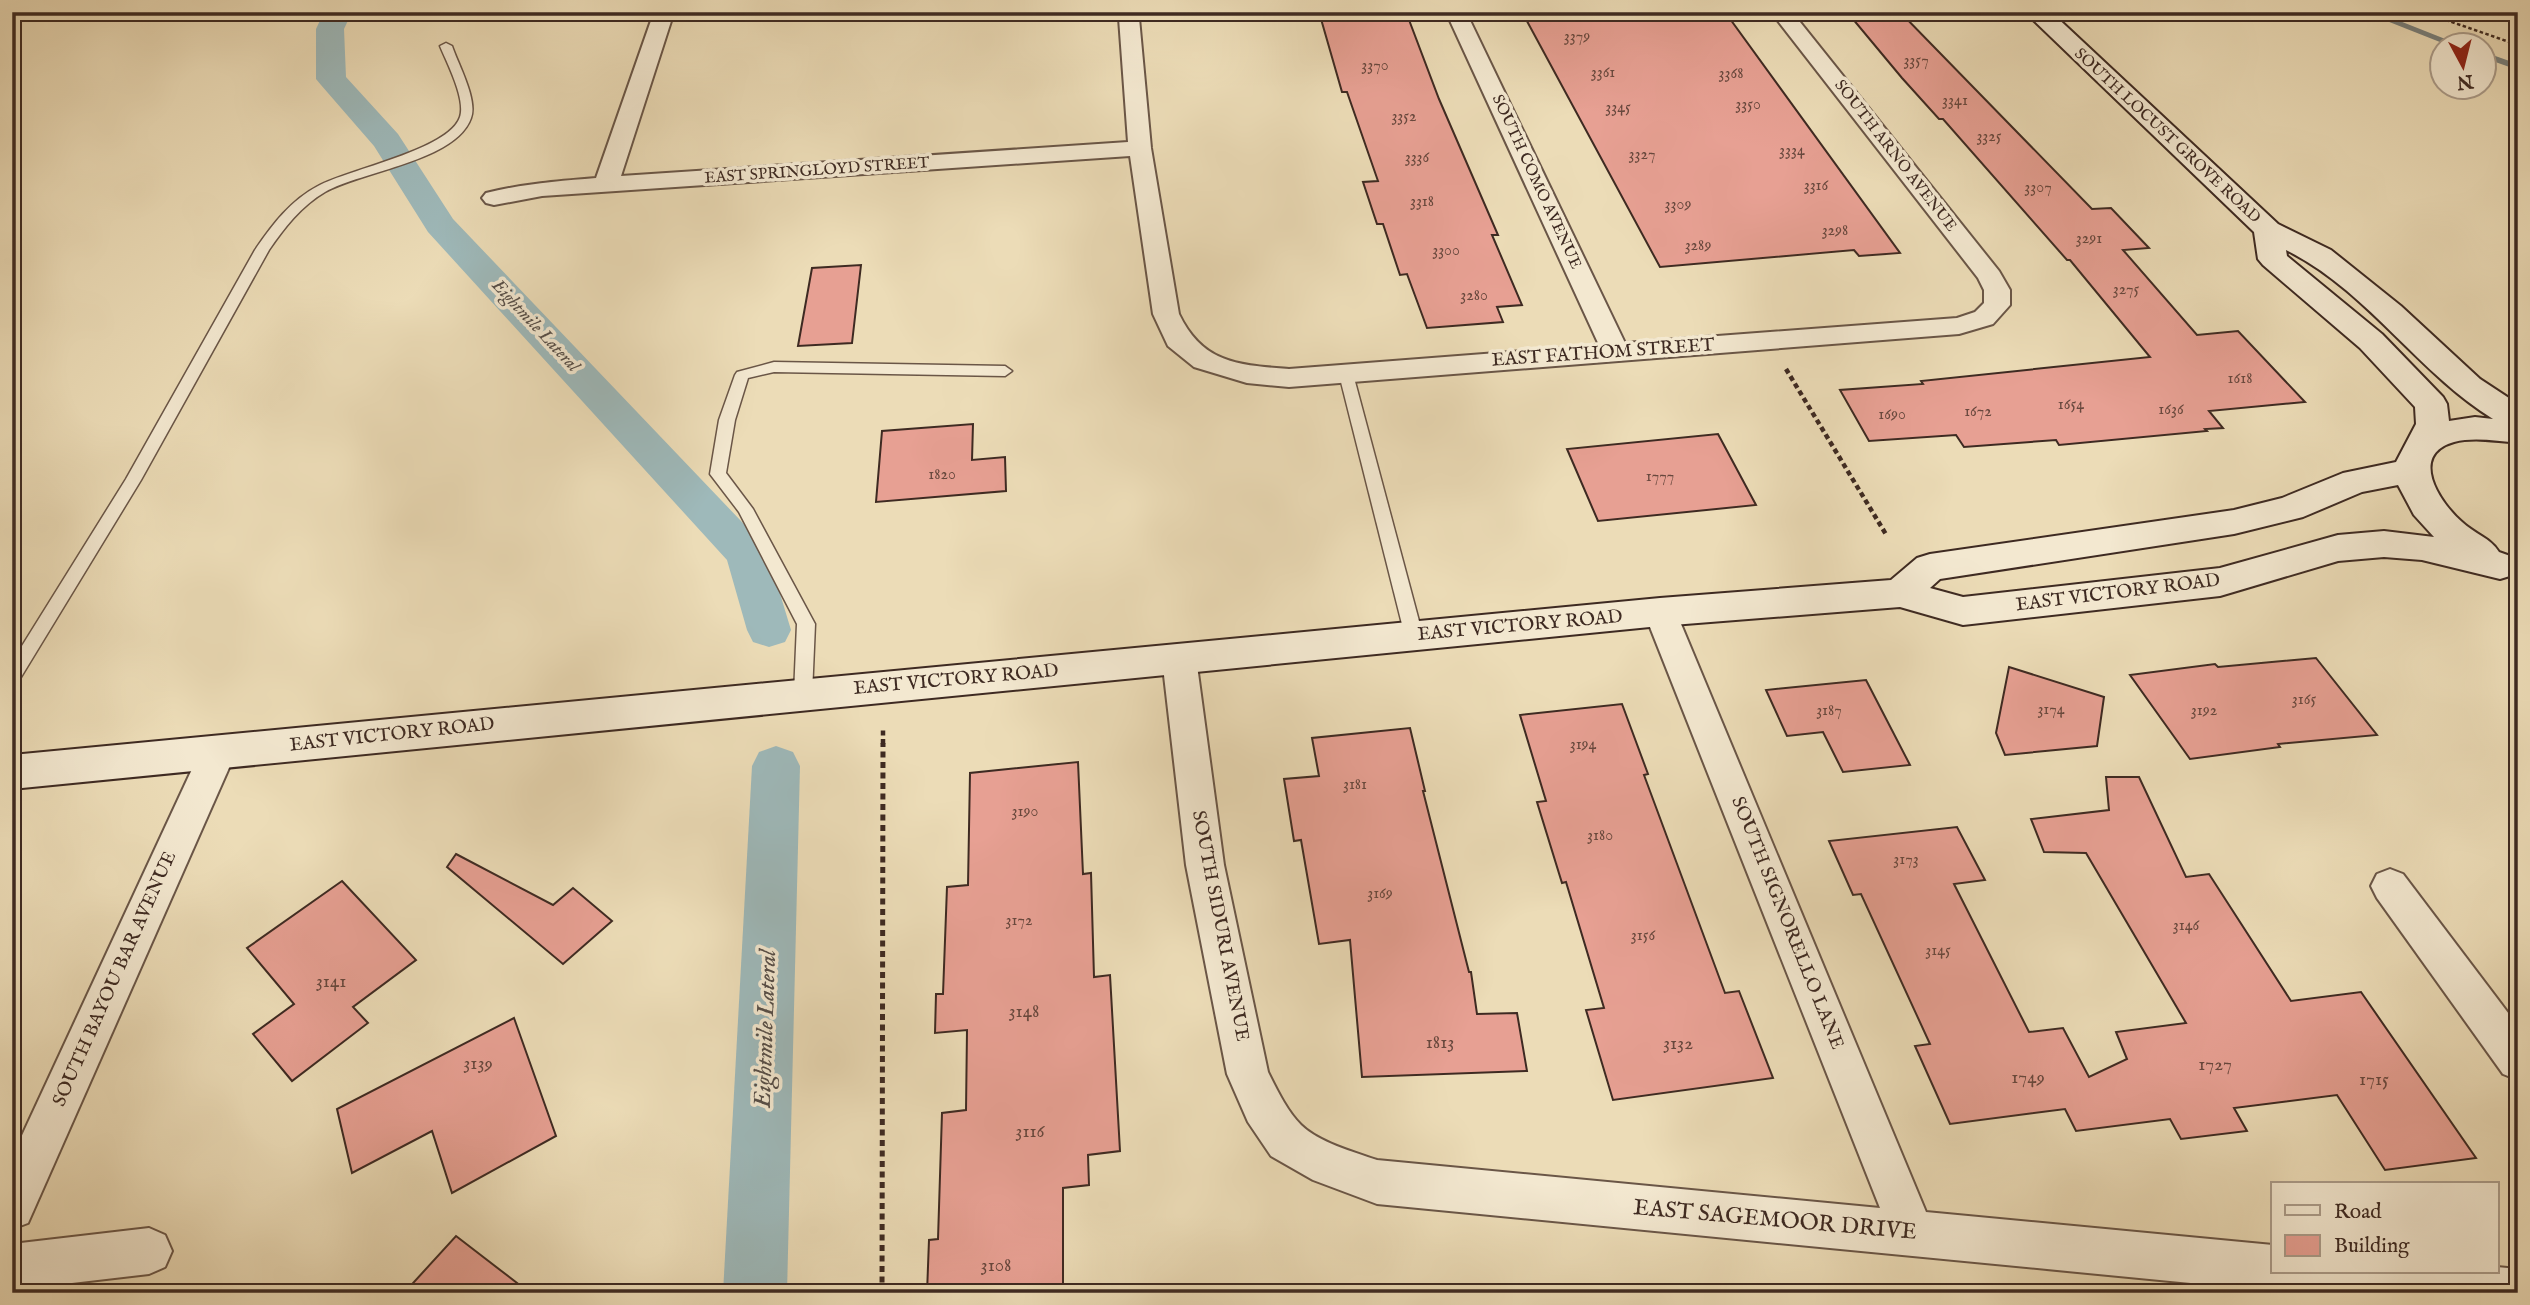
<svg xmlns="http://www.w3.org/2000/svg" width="2530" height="1305" viewBox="0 0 2530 1305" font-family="'IM FELL English',serif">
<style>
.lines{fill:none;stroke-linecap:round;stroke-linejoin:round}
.stream{fill:#78807d;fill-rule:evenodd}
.canal{fill:#9eb9ba;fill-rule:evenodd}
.building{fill:#e7a093;stroke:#3e2a22;stroke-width:2}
.lane-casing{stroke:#6a5647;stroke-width:3}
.street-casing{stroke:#6a5647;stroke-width:4}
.secondary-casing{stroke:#3e2a22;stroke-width:4}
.path-far2{stroke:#3e2a22;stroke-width:2.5;stroke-dasharray:3.5 2.5;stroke-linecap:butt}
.path-far1{stroke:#3e2a22;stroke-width:4.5;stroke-dasharray:5 3.5;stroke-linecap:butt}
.path{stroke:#3e2a22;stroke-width:5;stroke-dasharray:6 4.5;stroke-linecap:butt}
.lane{fill:#f3e8d0;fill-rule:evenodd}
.street{fill:#f3e8d0;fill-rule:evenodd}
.secondary{fill:#f3e8d0;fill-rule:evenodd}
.labels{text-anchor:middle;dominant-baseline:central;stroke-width:7;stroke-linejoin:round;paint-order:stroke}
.number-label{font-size:16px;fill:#68483e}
.far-street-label{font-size:16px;fill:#3e2a22;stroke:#f3e8d0}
.far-water-label{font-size:18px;font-style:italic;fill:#564e48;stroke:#f3e8d0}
.street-label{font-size:19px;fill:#3e2a22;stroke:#f3e8d0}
.near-number-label{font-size:19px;fill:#68483e}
.near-street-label{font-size:23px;fill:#3e2a22;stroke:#f3e8d0}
.near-water-label{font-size:24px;font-style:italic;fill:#564e48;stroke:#f3e8d0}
</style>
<rect width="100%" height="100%" fill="#ecdcb7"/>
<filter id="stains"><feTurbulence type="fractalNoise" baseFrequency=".00286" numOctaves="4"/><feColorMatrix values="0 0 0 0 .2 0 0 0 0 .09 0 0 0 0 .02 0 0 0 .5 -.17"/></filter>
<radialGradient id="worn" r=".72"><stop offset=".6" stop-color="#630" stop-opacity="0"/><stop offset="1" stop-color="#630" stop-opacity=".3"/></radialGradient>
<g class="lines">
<!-- stream -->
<g class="stream">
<polygon points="2364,12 2377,12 2463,46 2450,46"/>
<polygon points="2484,52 2518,64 2518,70 2484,58"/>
</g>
<!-- canal -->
<g class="canal">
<polygon points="324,12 352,12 344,29 346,77 398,134 453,219 762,543 768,554 791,630 785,642 769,647 753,642 747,630 727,560 428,232 374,146 321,85 316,79 316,29"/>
<polygon points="776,746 793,752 800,766 787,1293 723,1293 752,766 759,752"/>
</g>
</g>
<!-- building -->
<g class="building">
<polygon points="1319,12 1406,12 1439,99 1498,235 1492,235 1522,305 1497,307 1503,322 1427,328 1407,274 1400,275 1383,224 1377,224 1363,182 1378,181 1347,92 1342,92"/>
<polygon points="1522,12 1725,12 1900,253 1859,256 1854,250 1660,267"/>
<polygon points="1847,12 1900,12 2092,209 2111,208 2149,248 2123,250 2197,335 2238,331 2305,402 2209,411 2223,428 2205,429 2207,431 2059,445 2056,440 1964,447 1956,435 1869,441 1840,390 1923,384 1921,381 2150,357 2070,260 2067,260 1943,119 1939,119 1902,78"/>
<polygon points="861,265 852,343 798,346 812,268"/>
<polygon points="973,424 972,460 1005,457 1006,491 876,502 882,431"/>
<polygon points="1718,434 1756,505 1598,521 1567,449"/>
<polygon points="2316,658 2377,735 2278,744 2280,747 2190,759 2130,675 2215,664 2218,667"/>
<polygon points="2009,667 2104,697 2097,746 2005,755 1996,733"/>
<polygon points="1866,680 1910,765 1843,772 1823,732 1787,736 1766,690"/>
<polygon points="1622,704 1648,774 1644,775 1725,993 1739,991 1773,1078 1613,1100 1586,1010 1604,1008 1566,882 1562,883 1537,802 1546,801 1520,715"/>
<polygon points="1410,728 1425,791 1423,791 1469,972 1471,972 1477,1014 1517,1013 1527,1071 1362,1077 1350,940 1319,944 1301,840 1294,841 1284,779 1319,776 1312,738"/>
<polygon points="1078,762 1083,874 1091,873 1094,977 1110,975 1120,1151 1088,1155 1089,1185 1063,1188 1063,1293 927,1293 929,1240 938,1239 942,1113 966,1110 967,1030 935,1033 936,994 943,994 947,887 968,885 970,773"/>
<polygon points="2106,777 2139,777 2186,877 2209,874 2291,1001 2361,992 2476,1158 2385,1170 2337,1095 2234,1108 2247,1131 2181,1139 2170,1119 2076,1131 2065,1109 1950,1124 1915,1046 1930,1044 1861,894 1853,895 1829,841 1957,827 1985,880 1954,884 2029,1032 2063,1028 2089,1077 2127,1059 2116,1032 2186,1023 2086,853 2044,852 2031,819 2109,810"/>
<polygon points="456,854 553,905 573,888 612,921 563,964 447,867"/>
<polygon points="342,881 416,960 353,1007 368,1023 292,1081 253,1034 294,1004 247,948"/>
<polygon points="514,1018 556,1136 452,1193 432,1131 352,1173 337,1109"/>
<polygon points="456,1236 530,1293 404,1293"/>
</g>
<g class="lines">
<defs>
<g id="lane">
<path d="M446,43L452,46C458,64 478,100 471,118C456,161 362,171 325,192C301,206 284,228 269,250L141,480L18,682L12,684V662L126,479L255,250C272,225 291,200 318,186C349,169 449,150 460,117C466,99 447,63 440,46Z"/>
<polygon points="774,362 1005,366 1012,371 1005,376 774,372 748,378 735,420 726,473 753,509 815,624 812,694 809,699 797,699 794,694 797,624 739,512 710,474 719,420 735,375 737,372"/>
<polygon points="1346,369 1353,374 1423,636 1420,641 1408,641 1405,636 1339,374"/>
</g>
<g id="street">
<path d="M654,12H674L621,176L1128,142L1119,18L1115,12H1135L1139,18L1151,148L1179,314C1203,364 1239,365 1289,369L1599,345L1446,12H1466L1625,343L1957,318L1975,312L1984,303V290L1978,278L1771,12H1792L1999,271L2010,290V305L1993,324L1959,334L1289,387L1247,383L1194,367L1168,346L1153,314L1130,156L542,196L494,205L486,203L482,198L486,193C522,184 559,181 596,178Z"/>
<path d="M1660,600L1671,603L1676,612L1926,1212L2273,1245V1272H2497V1267L2518,1269V1293H2303L2292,1288L2290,1283L2273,1291L1377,1204L1313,1180L1271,1156L1248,1122L1227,1074L1186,865L1162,658L1167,649L1179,645L1191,649L1196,658L1224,865L1268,1072C1277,1090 1287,1111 1301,1125C1318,1142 1354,1152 1377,1160L1880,1208L1644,612L1649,603Z"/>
<polygon points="218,738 230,742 236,752 28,1223 12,1229 12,1157 200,752 206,742"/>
<polygon points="2390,869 2403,874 2518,1026 2518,1080 2503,1074 2377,898 2371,886 2377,874"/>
<polygon points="149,1228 165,1235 172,1251 165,1267 149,1274 12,1290 12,1244"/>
</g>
<path id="secondary" d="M2025,12H2051L2278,224L2331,250L2401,306L2480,379L2518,404V443C2497,441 2474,437 2454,442C2408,455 2440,503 2462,522C2473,533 2491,538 2499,552L2513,557L2518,565L2513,575L2500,579L2422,560L2384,557L2338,561L2220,596L1963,625L1900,607L1660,626L12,789V755L1660,598L1891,580L1917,558L1930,554L2234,510L2282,498L2343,473L2396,462L2416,424L2415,407L2360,348L2263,265L2258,259L2254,232ZM2286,250C2367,290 2417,372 2493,419L2475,417L2449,421L2447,404L2443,397L2382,334L2287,256ZM2398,485L2414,515L2434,537L2384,531L2338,535L2220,568L1963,597L1930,588L1940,579L2234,534L2303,517L2362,492Z"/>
</defs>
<!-- lane casing -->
<use href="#lane" class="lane-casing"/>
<!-- street casing -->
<use href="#street" class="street-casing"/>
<!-- secondary casing -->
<use href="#secondary" class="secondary-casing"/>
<!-- path-far2 -->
<polyline class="path-far2" points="2423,12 2518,45"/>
<!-- path-far1 -->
<g class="path-far1">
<polyline points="1786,369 1887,536"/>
<polyline points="883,744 883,727"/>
</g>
<!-- path -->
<polyline class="path" points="882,1293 883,743"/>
<!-- lane -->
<use href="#lane" class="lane"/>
<!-- street -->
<use href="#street" class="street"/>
<!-- secondary -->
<use href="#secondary" class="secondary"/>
</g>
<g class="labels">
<!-- number labels -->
<g class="number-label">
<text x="1577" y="37">3379</text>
<text x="1916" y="61">3357</text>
<text x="1375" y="66">3370</text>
<text x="1603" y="73">3361</text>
<text x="1731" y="74">3368</text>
<text x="1955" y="101">3341</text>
<text x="1748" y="105">3350</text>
<text x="1618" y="108">3345</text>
<text x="1404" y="117">3352</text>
<text x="1989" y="137">3325</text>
<text x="1792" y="151">3334</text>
<text x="1642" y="155">3327</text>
<text x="1417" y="158">3336</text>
<text x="1816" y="186">3316</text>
<text x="2038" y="188">3307</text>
<text x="1422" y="202">3318</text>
<text x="1678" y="205">3309</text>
<text x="1835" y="231">3298</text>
<text x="2089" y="239">3291</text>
<text x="1698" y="246">3289</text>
<text x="1446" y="251">3300</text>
<text x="2126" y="290">3275</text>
<text x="1474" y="296">3280</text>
<text x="2240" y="379">1618</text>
<text x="2071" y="405">1654</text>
<text x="2171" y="410">1636</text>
<text x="1978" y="412">1672</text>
<text x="1892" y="415">1690</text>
<text x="942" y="475">1820</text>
<text x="1660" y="477">1777</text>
<text x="2304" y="700">3165</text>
<text x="2051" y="710">3174</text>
<text x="1829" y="711">3187</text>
<text x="2204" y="711">3192</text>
<text x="1583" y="745">3194</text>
<text x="1355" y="785">3181</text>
<text x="1025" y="812">3190</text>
<text x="1600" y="836">3180</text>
<text x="1906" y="860">3173</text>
<text x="1380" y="894">3169</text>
<text x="1019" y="921">3172</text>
<text x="2186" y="926">3146</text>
<text x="1643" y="936">3156</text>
<text x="1938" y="951">3145</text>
</g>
<!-- far-street labels -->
<g class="far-street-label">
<text transform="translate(2167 136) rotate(43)">SOUTH LOCUST GROVE ROAD</text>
<text transform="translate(1895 156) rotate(52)">SOUTH ARNO AVENUE</text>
<text transform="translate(817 171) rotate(-4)">EAST SPRINGLOYD STREET</text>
<text transform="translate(1536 182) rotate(65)">SOUTH COMO AVENUE</text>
</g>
<!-- far-water labels -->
<g class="far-water-label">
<text transform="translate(535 326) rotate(47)">Eightmile Lateral</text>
</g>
<!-- street labels -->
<g class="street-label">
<text transform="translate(1603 353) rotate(-4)">EAST FATHOM STREET</text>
<text transform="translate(2118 593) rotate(-7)">EAST VICTORY ROAD</text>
<text transform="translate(1520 626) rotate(-5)">EAST VICTORY ROAD</text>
<text transform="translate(956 680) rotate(-5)">EAST VICTORY ROAD</text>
<text transform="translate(392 735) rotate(-6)">EAST VICTORY ROAD</text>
<text transform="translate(1787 923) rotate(68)">SOUTH SIGNORELLO LANE</text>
<text transform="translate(1220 926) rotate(79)">SOUTH SIDURI AVENUE</text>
<text transform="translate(115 979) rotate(-66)">SOUTH BAYOU BAR AVENUE</text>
</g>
<!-- near-number labels -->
<g class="near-number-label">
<text x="331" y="982">3141</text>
<text x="1024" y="1012">3148</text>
<text x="1440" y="1043">1813</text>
<text x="1678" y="1044">3132</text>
<text x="478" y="1064">3139</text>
<text x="2215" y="1065">1727</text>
<text x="2028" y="1078">1749</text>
<text x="2374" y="1080">1715</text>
<text x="1030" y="1132">3116</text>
<text x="996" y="1266">3108</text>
</g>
<!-- near-street labels -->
<g class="near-street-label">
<text transform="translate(1775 1220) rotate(5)">EAST SAGEMOOR DRIVE</text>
</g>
<!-- near-water labels -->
<g class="near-water-label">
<text transform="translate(766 1029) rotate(-88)">Eightmile Lateral</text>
</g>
</g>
<!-- margin -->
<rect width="2530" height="1305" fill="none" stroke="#ecdcb7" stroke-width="42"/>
<rect x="14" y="14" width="2502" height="1277" fill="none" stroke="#3e2a22" stroke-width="3.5"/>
<rect x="21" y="21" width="2488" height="1263" fill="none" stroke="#3e2a22" stroke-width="2"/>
<!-- legend -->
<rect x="2271" y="1182" width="228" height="91" fill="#f3e8d0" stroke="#ab9c8a" stroke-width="2"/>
<rect x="2285" y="1205" width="35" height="10" fill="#f3e8d0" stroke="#ab9c8a" stroke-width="2"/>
<text x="2334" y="1218" font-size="21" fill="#3e2a22">Road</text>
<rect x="2285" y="1235" width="35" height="21" fill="#e7a093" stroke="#ab9c8a" stroke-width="2"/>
<text x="2334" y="1252" font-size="21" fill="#3e2a22">Building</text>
<!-- north arrow -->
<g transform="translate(2463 66) rotate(173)"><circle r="33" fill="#f3e8d0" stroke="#ab9c8a" stroke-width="2"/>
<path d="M0-5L12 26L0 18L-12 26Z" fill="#8f2418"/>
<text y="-10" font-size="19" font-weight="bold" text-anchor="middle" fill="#3e2a22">N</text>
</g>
<rect width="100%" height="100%" filter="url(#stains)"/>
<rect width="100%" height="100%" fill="url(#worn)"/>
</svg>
